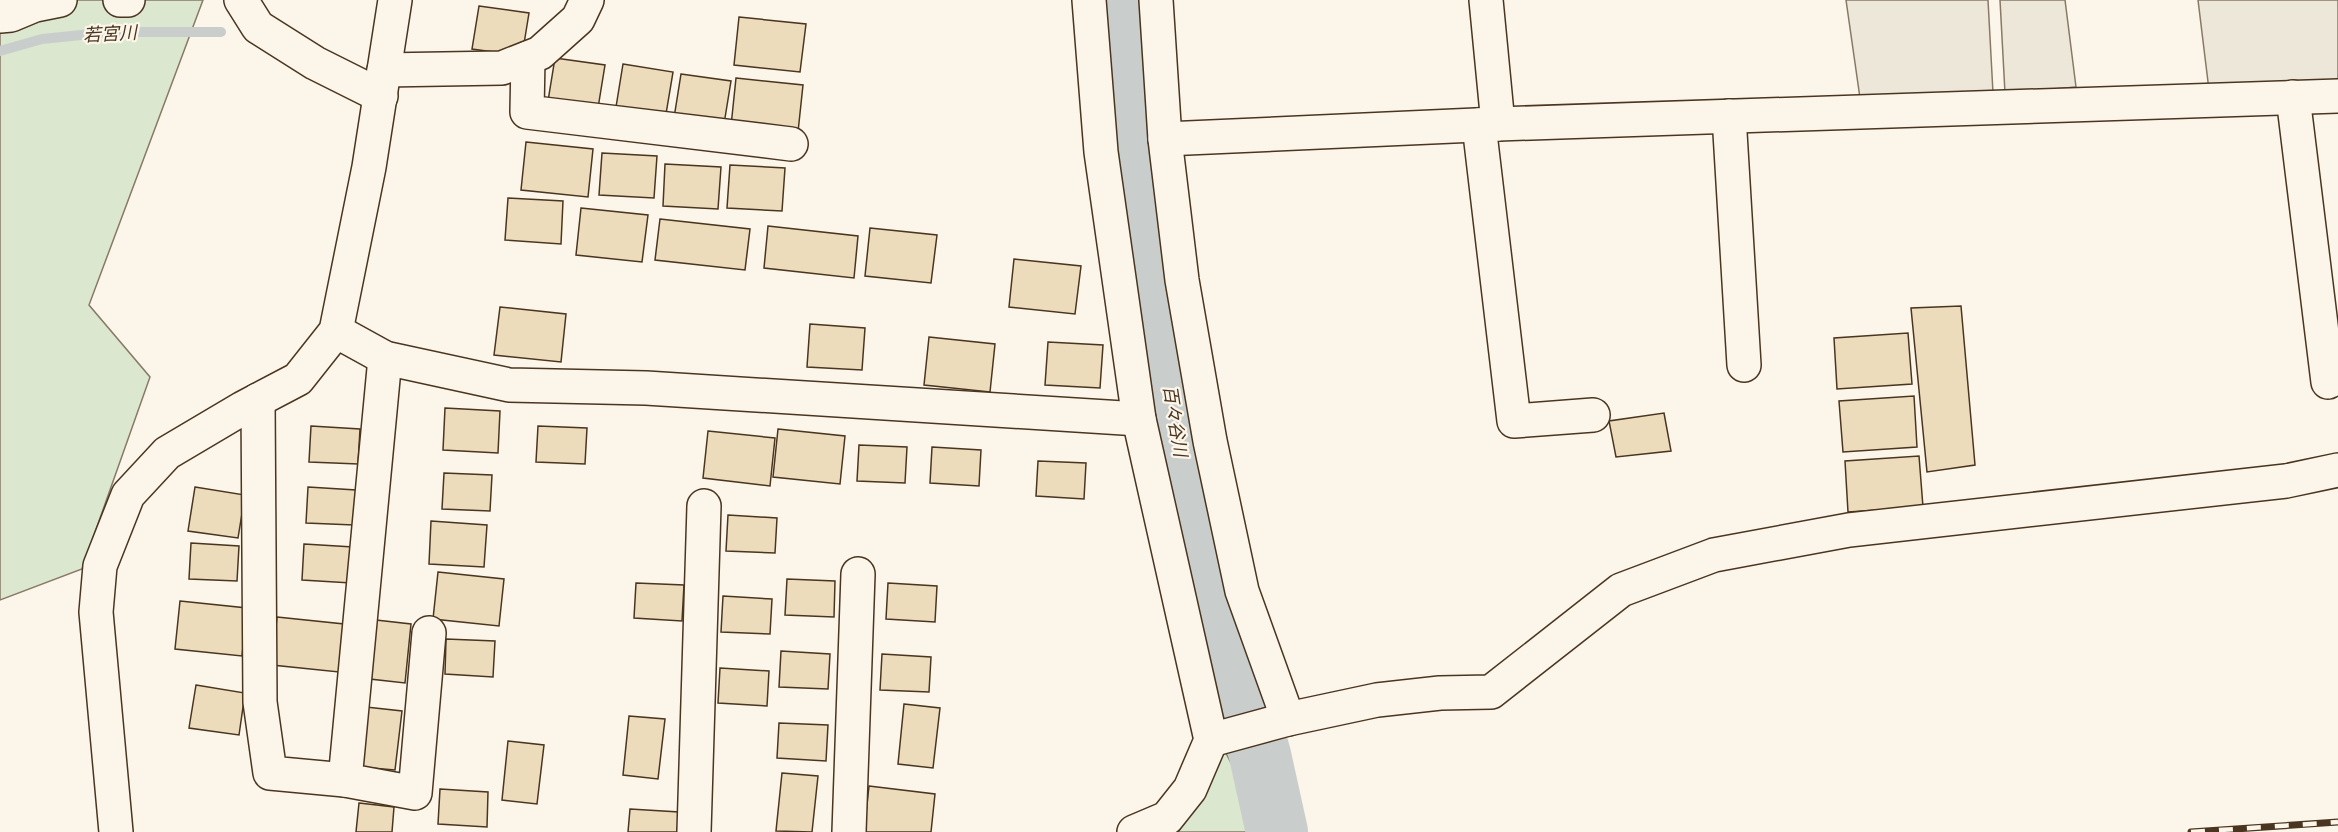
<svg xmlns="http://www.w3.org/2000/svg" width="2338" height="832" viewBox="0 0 2338 832" font-family="'Varela Round','Noto Sans JP',sans-serif">
<style>
.green{fill:#dce7d0;stroke:#887966;stroke-width:1.5}
.parking{fill:#ede7d9;stroke:#887966;stroke-width:1.5}
.lines{fill:none;stroke-linecap:round;stroke-linejoin:round}
.stream{stroke:#c9cecd;stroke-width:10}
.river{stroke:#c9cecd;stroke-width:62}
.building{fill:#ecdcbc;stroke:#4a3520;stroke-width:1.5}
.minor-casing{stroke:#4a3520;stroke-width:36}
.minor{stroke:#fbf6e9;stroke-width:33}
.rail-casing{stroke:#4a3520;stroke-width:7}
.rail{stroke:#fbf6e9;stroke-width:4.5;stroke-dasharray:14;stroke-linecap:butt}
.labels{text-anchor:middle;dominant-baseline:central;stroke-width:4.5;stroke-linejoin:round;paint-order:stroke}
.water-label{font-size:18px;font-style:italic;fill:#4a3520;stroke:#fbf6e9}
</style>
<rect width="100%" height="100%" fill="#fbf6e9"/>
<!-- green -->
<g class="green">
<polygon points="0,0 203,0 89,305 150,377 82,569 0,600"/>
<polygon points="1223,747 1251,803 1252,832 1175,832 1179,831 1201,780"/>
</g>
<!-- parking -->
<g class="parking">
<polygon points="1846,0 1988,0 1993,93 1860,98"/>
<polygon points="2000,0 2065,0 2076,87 2005,93"/>
<polygon points="2198,0 2338,0 2338,83 2209,90"/>
</g>
<g class="lines">
<!-- stream -->
<polyline class="stream" points="0,51 42,39 111,32 221,32"/>
<!-- river -->
<polyline class="river" points="1123,0 1139,181 1186,497 1260,755 1277,832"/>
</g>
<!-- building -->
<g class="building">
<polygon points="479,6 529,13 522,56 472,49"/>
<polygon points="739,17 806,24 800,72 734,65"/>
<polygon points="555,58 605,65 598,108 548,101"/>
<polygon points="623,64 673,72 666,114 616,107"/>
<polygon points="681,74 731,81 724,124 674,118"/>
<polygon points="736,78 803,85 798,132 731,126"/>
<polygon points="526,142 593,149 588,197 521,190"/>
<polygon points="602,153 657,156 654,198 599,195"/>
<polygon points="665,164 721,167 718,209 663,206"/>
<polygon points="730,165 785,168 782,211 727,208"/>
<polygon points="508,198 563,201 561,244 505,240"/>
<polygon points="581,208 648,215 642,262 576,255"/>
<polygon points="660,219 750,229 745,270 655,260"/>
<polygon points="768,226 858,236 854,278 764,268"/>
<polygon points="870,228 937,235 931,283 865,276"/>
<polygon points="1014,259 1081,266 1075,314 1009,307"/>
<polygon points="1961,306 1975,465 1927,472 1911,308"/>
<polygon points="500,307 566,314 561,362 494,355"/>
<polygon points="810,324 865,328 862,370 807,367"/>
<polygon points="1908,333 1912,384 1837,389 1834,338"/>
<polygon points="929,337 995,344 990,392 924,385"/>
<polygon points="1048,342 1103,345 1100,388 1045,385"/>
<polygon points="1914,396 1917,447 1843,452 1839,401"/>
<polygon points="445,408 500,411 498,453 443,450"/>
<polygon points="1664,413 1671,451 1616,457 1609,421"/>
<polygon points="311,426 360,429 358,464 309,462"/>
<polygon points="538,426 587,428 585,464 536,462"/>
<polygon points="778,429 845,436 840,484 773,477"/>
<polygon points="708,431 775,438 770,486 703,478"/>
<polygon points="859,445 907,447 905,483 857,481"/>
<polygon points="932,447 981,450 979,486 930,483"/>
<polygon points="1919,456 1923,507 1848,512 1845,461"/>
<polygon points="1038,461 1086,463 1084,499 1036,496"/>
<polygon points="444,473 492,475 490,511 442,509"/>
<polygon points="195,487 245,495 238,538 188,531"/>
<polygon points="308,487 356,490 354,525 306,523"/>
<polygon points="728,515 777,518 775,553 726,551"/>
<polygon points="431,521 487,525 484,567 429,564"/>
<polygon points="191,543 239,546 237,581 189,579"/>
<polygon points="304,544 353,547 351,583 302,580"/>
<polygon points="438,572 504,579 499,626 433,619"/>
<polygon points="787,579 835,581 834,617 785,615"/>
<polygon points="636,583 684,585 682,621 634,618"/>
<polygon points="888,583 937,586 935,622 886,619"/>
<polygon points="723,596 772,599 770,634 721,632"/>
<polygon points="180,601 247,608 242,656 175,649"/>
<polygon points="277,617 344,624 339,672 272,665"/>
<polygon points="376,620 411,624 405,683 370,679"/>
<polygon points="446,639 495,641 493,677 445,674"/>
<polygon points="781,651 830,654 828,689 779,687"/>
<polygon points="882,654 931,657 929,692 880,690"/>
<polygon points="720,668 769,671 767,706 718,703"/>
<polygon points="196,685 245,693 239,735 189,728"/>
<polygon points="904,704 940,708 933,768 898,764"/>
<polygon points="366,707 402,711 395,770 360,767"/>
<polygon points="629,716 665,719 658,779 623,775"/>
<polygon points="779,723 828,725 826,761 777,758"/>
<polygon points="508,741 544,745 537,804 502,800"/>
<polygon points="782,773 818,776 812,832 776,831"/>
<polygon points="869,786 935,794 931,832 864,832"/>
<polygon points="440,789 488,792 487,827 438,824"/>
<polygon points="359,803 394,807 392,832 356,832"/>
<polygon points="630,809 679,812 677,832 628,832"/>
</g>
<g class="lines">
<defs>
<g id="minor">
<polyline points="120,0 128,0"/>
<polyline points="241,0 258,27 315,63 381,96"/>
<polyline points="1089,0 1101,152 1139,419 1211,740 1190,789 1167,818 1134,832"/>
<polyline points="1156,0 1165,139 1182,280 1210,441 1242,591 1288,719"/>
<polyline points="1486,0 1498,124"/>
<polyline points="0,16 11,15 35,5 60,0"/>
<polyline points="528,58 527,112 791,144"/>
<polyline points="384,70 502,68 540,53 578,19 587,0"/>
<polyline points="2293,97 2328,382"/>
<polyline points="1729,116 1744,365"/>
<polyline points="1479,125 1514,421 1593,415"/>
<polyline points="1165,139 1498,124 2338,96"/>
<polyline points="336,331 385,358 509,385 646,388 1139,419"/>
<polyline points="385,358 345,780 415,793 429,633"/>
<polyline points="258,400 260,702 270,773 345,780"/>
<polyline points="1211,740 1288,719 1377,700 1440,693 1491,692 1621,590 1714,555 1849,530 2286,481 2338,470"/>
<polyline points="116,832 96,612 100,566 128,495 167,453 243,408 298,379 336,331 369,167 395,0"/>
<polyline points="694,832 704,506"/>
<polyline points="849,832 858,574"/>
</g>
</defs>
<!-- minor casing -->
<use href="#minor" class="minor-casing"/>
<!-- minor -->
<use href="#minor" class="minor"/>
<defs>
<polyline id="rail" points="2191,832 2338,822"/>
</defs>
<!-- rail casing -->
<use href="#rail" class="rail-casing"/>
<!-- rail -->
<use href="#rail" class="rail"/>
</g>
<g class="labels">
<!-- water labels -->
<g class="water-label">
<text transform="translate(110 34) rotate(-3)">若宮川</text>
<text transform="translate(1175 421) rotate(81)">百々谷川</text>
</g>
</g>
</svg>
